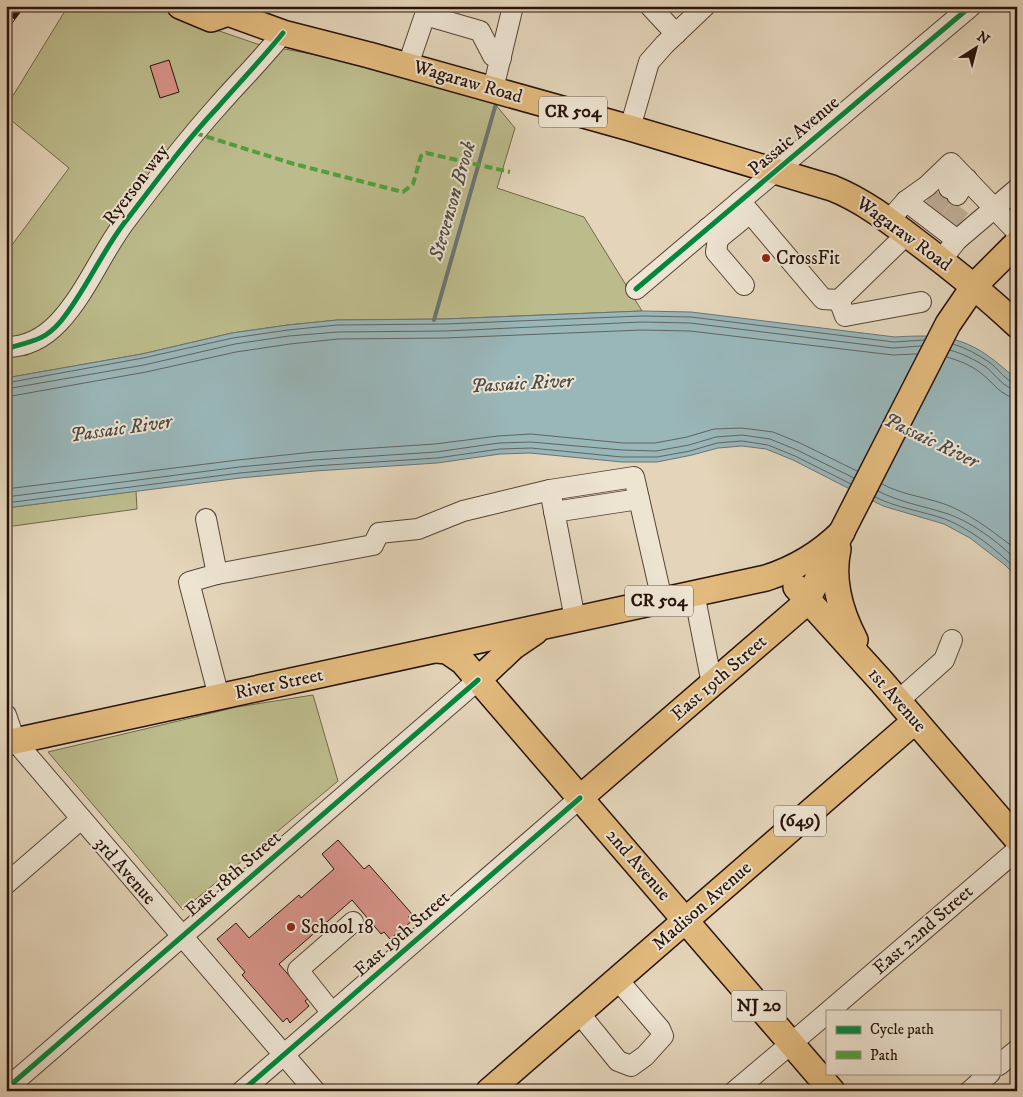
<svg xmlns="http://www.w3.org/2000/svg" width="1023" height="1097" viewBox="0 0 1023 1097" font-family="'IM FELL DW Pica',serif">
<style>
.green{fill:#bcbb8b;stroke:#72664a}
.water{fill:#99b6b9;stroke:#6b7473}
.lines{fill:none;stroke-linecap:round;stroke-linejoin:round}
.shore{stroke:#606462;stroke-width:1}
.stream{stroke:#6b7473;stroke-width:4}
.building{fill:#d69287;stroke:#27120a}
.minor-tunnel{stroke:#beae97;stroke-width:20;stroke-dasharray:20 10;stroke-linecap:butt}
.minor-casing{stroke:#564336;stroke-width:22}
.major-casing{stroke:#27120a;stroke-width:28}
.minor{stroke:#ede4d2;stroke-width:20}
.major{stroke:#e2ba7d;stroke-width:25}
.rail-casing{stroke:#27120a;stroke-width:5.5}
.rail{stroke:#ede4d2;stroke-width:4;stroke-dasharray:11;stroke-linecap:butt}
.quiet{stroke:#51a03e;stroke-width:4;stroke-dasharray:8 4;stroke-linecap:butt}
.cycleway-casing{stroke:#ede4d2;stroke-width:8}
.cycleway{stroke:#00873e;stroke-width:5}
.poi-dot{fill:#8f2418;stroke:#ede4d2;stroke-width:2}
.labels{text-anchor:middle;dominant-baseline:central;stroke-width:4;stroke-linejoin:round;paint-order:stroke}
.shield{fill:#ede4d2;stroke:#625146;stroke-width:1}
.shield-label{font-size:18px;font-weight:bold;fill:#27120a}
.street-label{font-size:19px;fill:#27120a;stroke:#ede4d2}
.poi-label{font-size:19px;fill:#27120a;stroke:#ede4d2;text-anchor:start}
.water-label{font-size:20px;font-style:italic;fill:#4f4b47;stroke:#ede4d2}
</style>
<rect width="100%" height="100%" fill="#e4d5ba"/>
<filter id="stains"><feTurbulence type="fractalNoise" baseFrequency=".004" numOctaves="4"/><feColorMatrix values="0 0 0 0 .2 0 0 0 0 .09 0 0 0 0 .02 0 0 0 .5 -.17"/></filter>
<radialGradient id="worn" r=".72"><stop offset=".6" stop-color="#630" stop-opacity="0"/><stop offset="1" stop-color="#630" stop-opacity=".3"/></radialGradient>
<!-- green -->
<g class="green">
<polygon points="68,6 157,6 176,16 257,44 366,64 490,98 515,128 497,188 584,217 642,311 445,319 337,320 288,325 232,333 142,354 6,378 6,356 28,355 6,329 6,253 69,168 6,116 6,107"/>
<polygon points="136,491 137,509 6,527 6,508"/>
<polygon points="313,695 338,781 183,910 48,752 237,707"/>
</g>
<!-- water -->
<path class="water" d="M642,311L691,312L895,337C954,333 974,340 1017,380V577L1005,565L970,538L944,524L883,506L793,460L766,449L742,446L718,448L692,455L657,462H622L530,453L500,454L437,463L315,471L240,478L6,508V378L142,354L232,333L288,325L337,320L445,319Z"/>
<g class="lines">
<!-- shore -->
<g class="shore">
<path d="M953,344C966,348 977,354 989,362C998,368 1006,382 1017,384"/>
<path d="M950,350C963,354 974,359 986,367C995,374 1004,389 1017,390"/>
<path d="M947,357C960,361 971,365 982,374C993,382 1001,397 1017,398"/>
<polyline points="6,383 143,358 233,338 288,330 337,325 445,324 642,316 691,317 894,342 924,340"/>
<polyline points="6,389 144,365 235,344 289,336 338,332 446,331 642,322 690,323 893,348 921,346"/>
<polyline points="6,397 146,372 236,352 290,344 338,339 446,338 642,330 690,331 893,355 917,354"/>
<path d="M882,484C904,496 929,497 952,507C976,518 996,534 1017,550"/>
<polyline points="6,489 238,460 313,452 435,444 498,436 531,434 623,443 655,443 687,437 714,429 742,428 773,432 800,443 857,471"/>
<path d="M878,491C899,502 923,506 945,513C969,520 1000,543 1017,561"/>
<polyline points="6,497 239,467 314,460 436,452 499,443 531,442 622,450 656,451 689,445 716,437 742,435 770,439 797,450 854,478"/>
<path d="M875,497C897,508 922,511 945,519C971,529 997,550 1017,570"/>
<polyline points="6,503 240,473 314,466 437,458 500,449 531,448 622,457 657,457 690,451 717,443 742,441 768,445 795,456 851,484"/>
</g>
<!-- stream -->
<polyline class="stream" points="434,320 497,100"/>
</g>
<!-- building -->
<g class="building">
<polygon points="169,60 179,92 160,98 150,66"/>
<polygon points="338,840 364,869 369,865 412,914 408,917 412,921 390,939 384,932 381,934 352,900 279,964 309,998 305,1001 309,1006 290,1023 287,1018 283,1022 242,975 245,972 217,939 236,923 249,938 299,895 301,898 334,869 322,854"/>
</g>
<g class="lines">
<!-- minor-tunnel -->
<g class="minor-tunnel">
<polyline points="931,212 949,188"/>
<polyline points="948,223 965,201"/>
</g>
<defs>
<g id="minor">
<polyline points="650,6 676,34"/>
<polyline points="408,65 425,15 480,31 493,56 501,58"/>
<polyline points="493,89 513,6"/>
<polyline points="630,128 649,62 665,44 705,6"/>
<polyline points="949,188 967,179 957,195"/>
<polyline points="740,201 823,299 839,300 907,234"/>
<polyline points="906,201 957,240"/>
<polyline points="889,220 906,201 927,186 951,163 1017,232"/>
<polyline points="708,228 718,239 750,213"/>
<polyline points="718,239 716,252 744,285"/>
<polyline points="941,260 957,240 1017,189"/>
<polyline points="636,289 971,6"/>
<polyline points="839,300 845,316 921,302"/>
<path d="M6,347C28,347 45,337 59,322C86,293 101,254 124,223C154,183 184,144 217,107C239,82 262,59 283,33"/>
<polyline points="550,490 634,477 662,600"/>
<polyline points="554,512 639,499"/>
<polyline points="206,519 217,574 373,545 379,533 418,529 463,511 550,490 575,619"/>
<polyline points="217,574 189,582 219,697"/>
<polyline points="694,593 712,684"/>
<polyline points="898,701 944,660 952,640"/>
<polyline points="6,715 15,741 315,1091"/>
<polyline points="6,884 81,819"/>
<polyline points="829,1011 1017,850"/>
<polyline points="332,1013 298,970 353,922"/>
<polyline points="579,1013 618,1061 631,1066 645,1056 663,1036 660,1029 618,980"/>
<polyline points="999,1065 1017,1050"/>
<polyline points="6,1089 478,680"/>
<polyline points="242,1091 580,798"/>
<polyline points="735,1091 827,1013"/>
<polyline points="970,1091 990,1073"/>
</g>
<g id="major">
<polyline points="180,6 211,19 228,13"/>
<path d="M221,6L228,13L283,33L369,55L630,128L832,188C862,200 887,219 913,239C949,266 984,294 1017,325"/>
<path d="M838,549C831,581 840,611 855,640"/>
<polyline points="796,587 882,682 1017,839"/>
<polyline points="437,650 447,651 463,662 832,1091"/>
<polyline points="478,680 513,647 535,632"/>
<path d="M6,743L766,578C797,568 820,554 842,532"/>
<polyline points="580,798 800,608 808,598 948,324 974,286 1017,243"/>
<polyline points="489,1091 915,721"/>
</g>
</defs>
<!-- minor casing -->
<use href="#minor" class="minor-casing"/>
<!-- major casing -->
<use href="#major" class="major-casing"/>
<!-- minor -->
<use href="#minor" class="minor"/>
<!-- major -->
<use href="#major" class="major"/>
<defs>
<polyline id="rail" points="6,27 22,6"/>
</defs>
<!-- rail casing -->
<use href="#rail" class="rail-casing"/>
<!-- rail -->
<use href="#rail" class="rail"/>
<!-- quiet -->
<polyline class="quiet" points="195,133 294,164 403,192 413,184 421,156 426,153 510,172"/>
<defs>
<g id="cycleway">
<polyline points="636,289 971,6"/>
<path d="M12,347C34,341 46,339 61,321C86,290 101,253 125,222C155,183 184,143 218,107C240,82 262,59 283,33"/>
<polyline points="6,1089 478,680"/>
<polyline points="242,1091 580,798"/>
</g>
</defs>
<!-- cycleway casing -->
<use href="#cycleway" class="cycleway-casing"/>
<!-- cycleway -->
<use href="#cycleway" class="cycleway"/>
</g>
<!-- markers -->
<g class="poi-dot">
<circle cx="766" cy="258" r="5"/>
<circle cx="291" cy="927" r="5"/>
</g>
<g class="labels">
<!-- shield labels -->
<g class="shield">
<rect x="539" y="96.5" width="68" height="31" rx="4"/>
<rect x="625" y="585.5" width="68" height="31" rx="4"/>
<rect x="774" y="805.5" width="52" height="31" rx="4"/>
<rect x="731.5" y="990.5" width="55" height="31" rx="4"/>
</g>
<g class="shield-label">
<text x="573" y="112">CR 504</text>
<text x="659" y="601">CR 504</text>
<text x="800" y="821">(649)</text>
<text x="759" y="1006">NJ 20</text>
</g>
<!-- street labels -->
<g class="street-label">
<text transform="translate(468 82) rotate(16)">Wagaraw Road</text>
<text transform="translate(794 136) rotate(-40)">Passaic Avenue</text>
<text transform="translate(136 185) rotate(-53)">Ryerson way</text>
<text transform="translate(904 234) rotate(36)">Wagaraw Road</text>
<text transform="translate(719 678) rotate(-41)">East 19th Street</text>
<text transform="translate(279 684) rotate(-12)">River Street</text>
<text transform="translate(897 700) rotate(49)">1st Avenue</text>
<text transform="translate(638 865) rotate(49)">2nd Avenue</text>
<text transform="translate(125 871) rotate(49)">3rd Avenue</text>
<text transform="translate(233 874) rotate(-41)">East 18th Street</text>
<text transform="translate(702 906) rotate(-41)">Madison Avenue</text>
<text transform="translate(923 930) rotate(-41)">East 22nd Street</text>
<text transform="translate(402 934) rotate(-41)">East 19th Street</text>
</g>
<!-- poi labels -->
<g class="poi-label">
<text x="776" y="258">CrossFit</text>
<text x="301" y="927">School 18</text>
</g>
<!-- water labels -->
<g class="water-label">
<text transform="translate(453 201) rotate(-74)">Stevenson Brook</text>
<text transform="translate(522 384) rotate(-3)">Passaic River</text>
<text transform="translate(121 429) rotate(-8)">Passaic River</text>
<text transform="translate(931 441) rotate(26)">Passaic River</text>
</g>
</g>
<!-- margin -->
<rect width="1023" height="1097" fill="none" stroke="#e4d5ba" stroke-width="25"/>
<rect x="8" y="8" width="1008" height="1082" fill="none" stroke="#27120a" stroke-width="2.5"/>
<rect x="12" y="12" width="998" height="1072" fill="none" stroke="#27120a"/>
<!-- legend -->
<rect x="826" y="1010" width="175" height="65" fill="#ede4d2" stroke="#9e9082"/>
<rect x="836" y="1026" width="25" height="8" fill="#00873e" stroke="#9e9082"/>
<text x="870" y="1034" font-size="15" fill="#27120a">Cycle path</text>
<rect x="836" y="1051" width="25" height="8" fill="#51a03e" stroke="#9e9082"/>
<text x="870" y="1060" font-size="15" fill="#27120a">Path</text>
<!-- north arrow -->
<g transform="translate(976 48) rotate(36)" stroke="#ede4d2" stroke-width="4" paint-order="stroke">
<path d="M0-4L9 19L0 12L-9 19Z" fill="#27120a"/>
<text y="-8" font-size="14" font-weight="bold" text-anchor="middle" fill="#27120a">N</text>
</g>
<rect width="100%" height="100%" filter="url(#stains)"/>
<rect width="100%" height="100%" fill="url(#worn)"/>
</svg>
